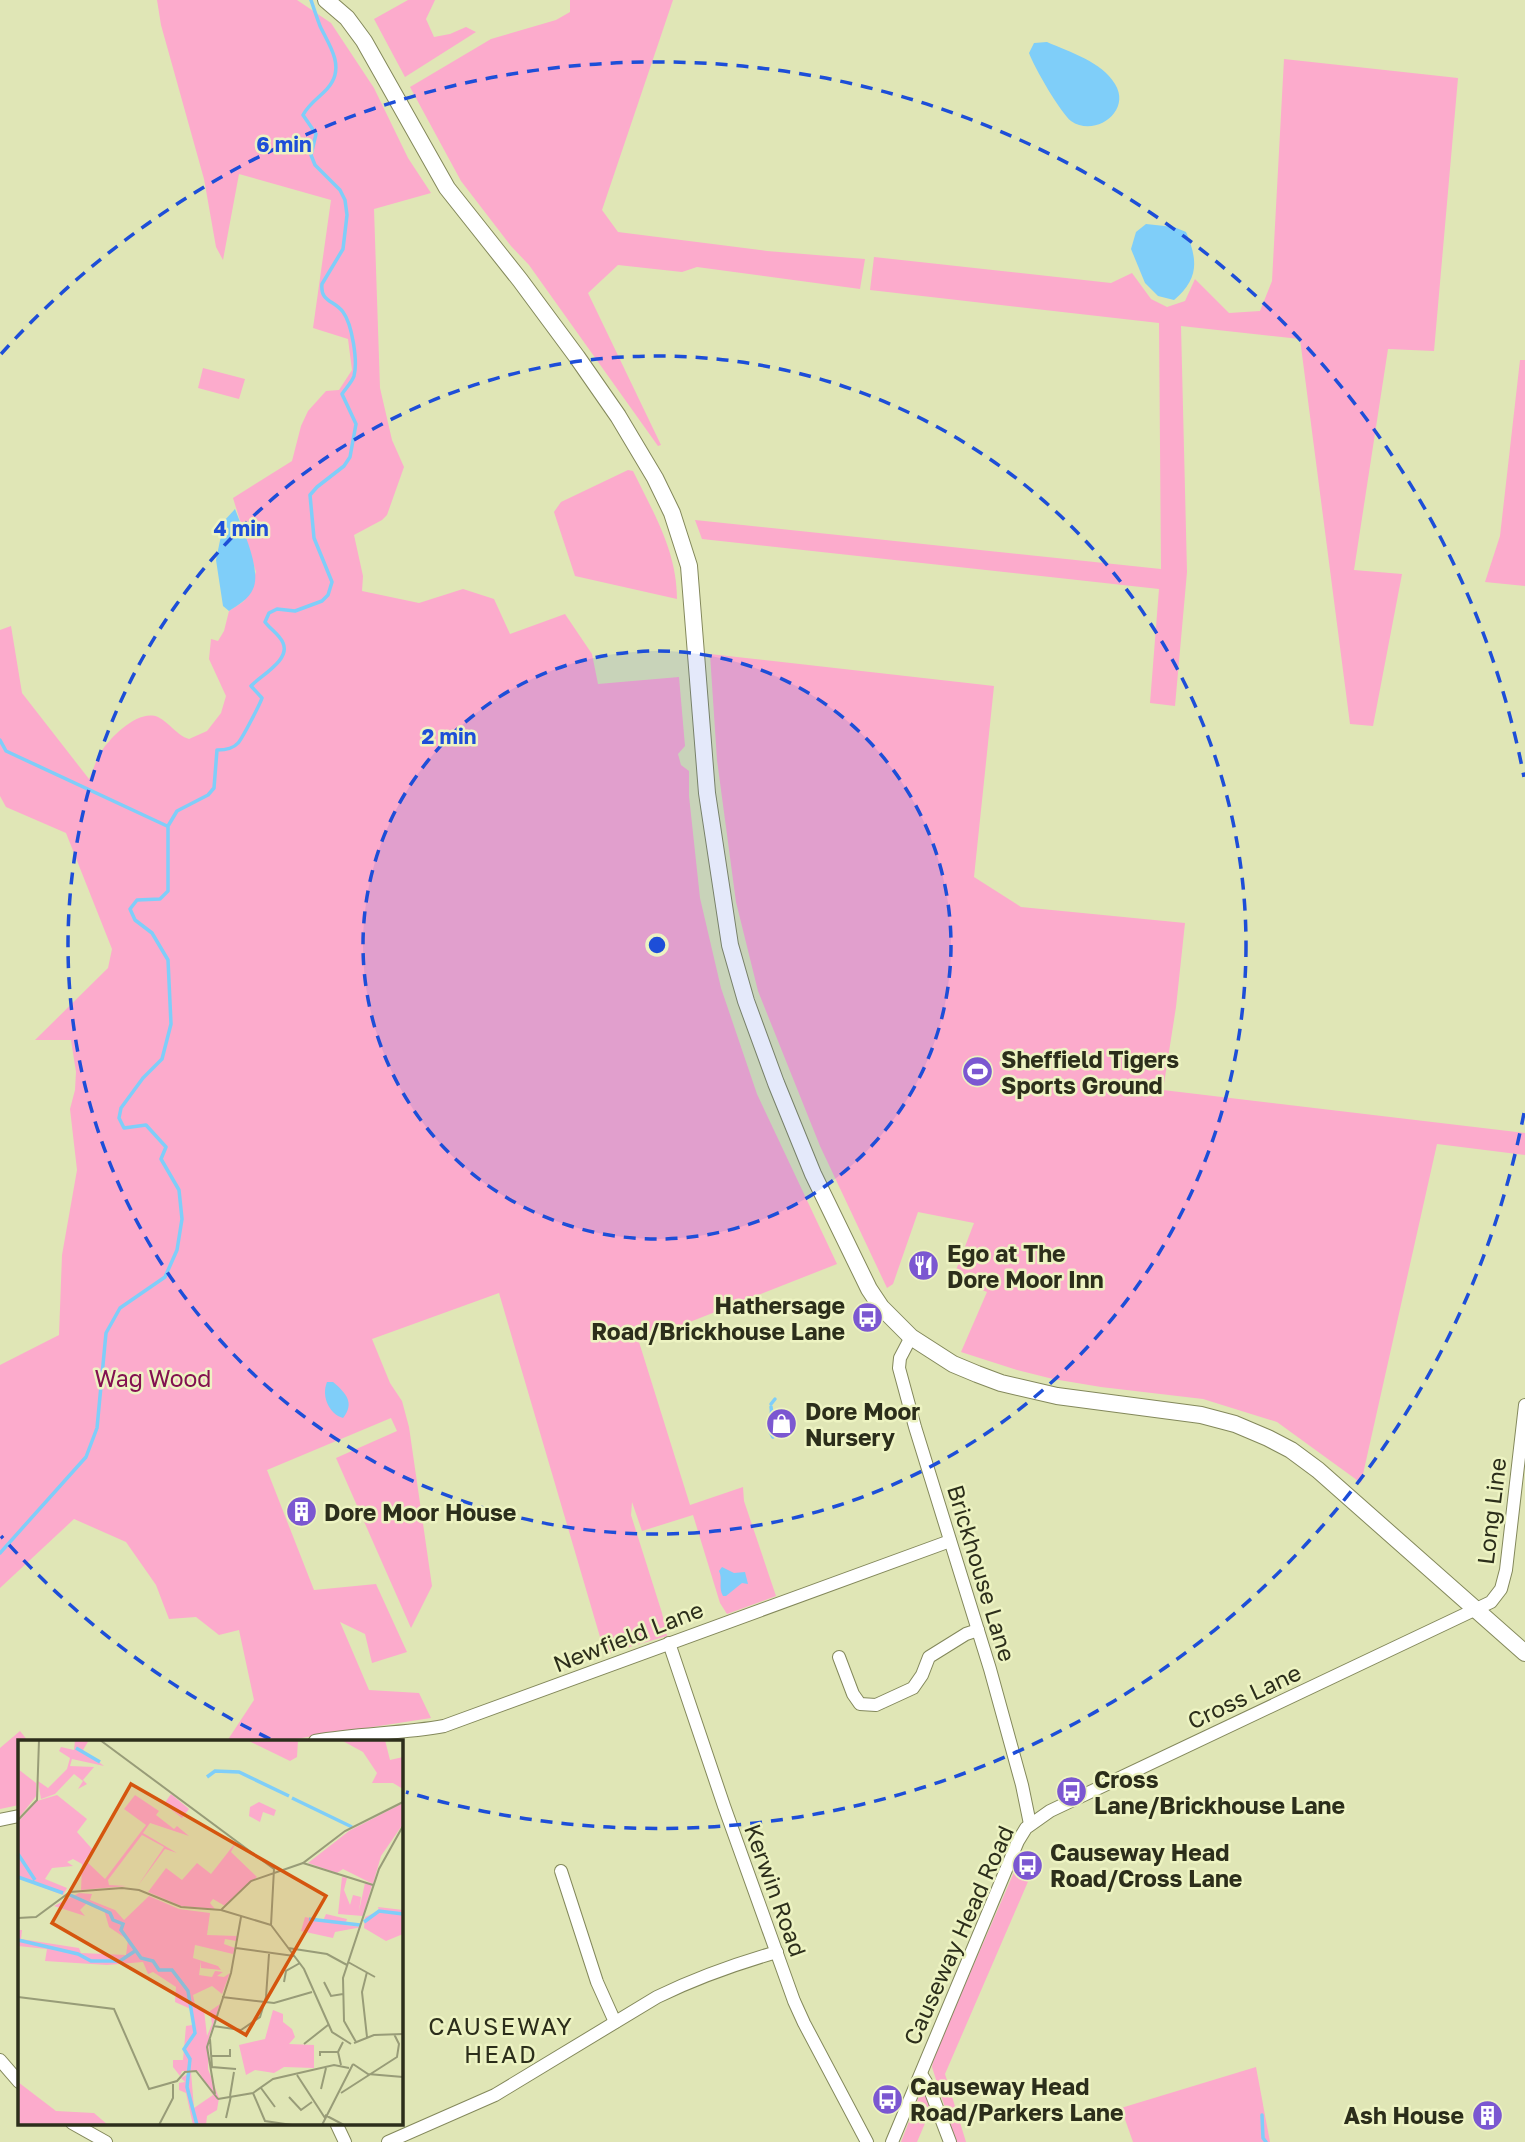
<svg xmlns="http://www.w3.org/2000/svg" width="1525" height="2142" viewBox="0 0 1525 2142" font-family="'Golos Text',sans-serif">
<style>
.green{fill:#fcabcc}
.water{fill:#7fcef9}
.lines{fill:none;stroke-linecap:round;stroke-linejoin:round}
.stream{stroke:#7fcef9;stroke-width:3.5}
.minor-casing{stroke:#83885b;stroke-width:14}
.major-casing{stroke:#83885b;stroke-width:18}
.minor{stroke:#fff;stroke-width:12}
.major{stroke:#fff;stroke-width:16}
.ring{fill:none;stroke:#1d4ed8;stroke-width:3.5;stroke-dasharray:12 9}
.labels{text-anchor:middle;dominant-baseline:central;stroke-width:5;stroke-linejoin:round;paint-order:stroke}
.poi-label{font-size:23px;font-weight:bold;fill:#2c2e1b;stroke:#edf3c2;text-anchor:start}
.park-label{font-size:23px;fill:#831150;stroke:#edf3c2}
.street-label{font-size:23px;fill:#2c2e1b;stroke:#edf3c2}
.neighbourhood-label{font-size:24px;letter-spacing:2px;fill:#2c2e1b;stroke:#edf3c2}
.inset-river{fill:none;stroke:#7fcef9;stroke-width:3.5}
.inset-road{fill:none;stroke:#989c78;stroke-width:2}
.view{fill:#d5550e;fill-opacity:0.15;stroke:#d5550e;stroke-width:3.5}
.inset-edge{fill:none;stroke:#2c2e1b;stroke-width:3.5}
.centre{fill:#1d4ed8;stroke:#edf3c2;stroke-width:3.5}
.ring-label{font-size:21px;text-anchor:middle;font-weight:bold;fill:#1d4ed8;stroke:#edf3c2;stroke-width:5;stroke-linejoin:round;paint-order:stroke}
</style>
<rect width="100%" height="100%" fill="#e0e6b6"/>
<!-- green -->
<g class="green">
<path d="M157,0H297L331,23L374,88L408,158L431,193L374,209L380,388L392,440L404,467L387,515L382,520L354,535L363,576L362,591L419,603L463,589L494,599L510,634L565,614L592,654L598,684L679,677L685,746L678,754L681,765L689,771V796L700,898L721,988L757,1094L837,1264L639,1342L690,1505L743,1487L744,1501L776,1596L727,1614L720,1603L693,1515L642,1531L632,1502L631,1515L662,1613L667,1636L605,1654L499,1293L372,1339L390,1383L402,1401L409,1427L432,1586L411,1628L336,1458L397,1431L391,1418L267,1470L314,1590L376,1584L407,1652L372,1663L365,1634L340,1622L369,1690L419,1693L431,1718L282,1741H227L254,1700L239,1630L219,1635L196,1617L169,1619L156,1585L126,1542L74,1519L0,1588V1365L59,1335L62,1255L77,1170L70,1109L75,1090L76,1072L71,1040H35L108,968L112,949L66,833L6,807L0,796V630L11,626L22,693L89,779C94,770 96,757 103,749C113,735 139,709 158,717C170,723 176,735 189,739L207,731L221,713L226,696L209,659L211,639L218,641L224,631L229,611L244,601L256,572L233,498L292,461L301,426L308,411L326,391L339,390L352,370L348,339L313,328L331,200L239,174L223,260L216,247L204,179L161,25Z"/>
<polygon points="408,0 435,0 426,19 434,37 450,34 466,27 476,32 405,77 374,19"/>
<polygon points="570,0 673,0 602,210 618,232 767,251 865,259 860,289 697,267 682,272 618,265 588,293 661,445 658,446 529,265 511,246 461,181 410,87 491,39 556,20 570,12"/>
<polygon points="1284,59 1458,78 1434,351 1388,349 1354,570 1402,574 1373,726 1350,724 1300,339 1181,326 1187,572 1175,706 1150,703 1159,589 702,539 695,520 1161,569 1159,323 870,290 874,257 1111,283 1132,273 1151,299 1167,307 1185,301 1195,279 1229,313 1260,311 1272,281"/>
<polygon points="1520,360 1525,360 1525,586 1485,582 1500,536"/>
<polygon points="203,368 245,379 239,399 198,388"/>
<path d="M628,470L633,471C653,512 677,551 677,599L575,576L554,512L561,502Z"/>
<polygon points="710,654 994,686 974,877 1021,907 1185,923 1176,1007 1163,1090 1525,1133 1525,1155 1437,1144 1361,1483 1277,1422 1203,1399 1101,1387 1053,1379 1017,1370 961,1352 987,1292 953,1278 974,1223 918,1212 893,1284 887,1288 820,1146 758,991 736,902 717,760"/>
<polygon points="20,1731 28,1741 19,1741 19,1805 0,1809 0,1748"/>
<polygon points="1018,1863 1033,1870 945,2074 966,2142 956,2142 932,2067 934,2056"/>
<polygon points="1256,2067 1270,2142 1133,2142 1121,2108"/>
<polygon points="921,2091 925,2091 932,2107 917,2142 901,2142"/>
</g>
<!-- water -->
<g class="water">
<path d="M1047,42C1070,52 1102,62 1115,84C1132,111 1095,138 1071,121C1060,112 1034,67 1029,53L1034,43Z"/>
<path d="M1146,224L1174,227L1186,232C1198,260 1199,279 1174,300L1158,296L1145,283L1131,249L1136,232Z"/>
<path d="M235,509C242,528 262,570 253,589C249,599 238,605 229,611L223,606L216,560L224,521Z"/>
<path d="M327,1382H333C346,1393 355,1403 343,1418C329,1414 321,1396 327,1382Z"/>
<path d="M722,1567L734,1573L745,1572L748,1584L742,1583L726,1596H723C718,1587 723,1579 719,1571Z"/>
</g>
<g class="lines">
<!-- stream -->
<g class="stream">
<polyline points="0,740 6,751 167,826"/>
<polyline points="771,1404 775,1399"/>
<path d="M771,1407C774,1420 764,1424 773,1437"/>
<path d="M0,1553L86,1457L97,1428L106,1333L120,1308L165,1277L177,1250L182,1219L179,1190L161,1159L166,1147L146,1125L124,1128L119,1118L121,1108L143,1078L162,1059L171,1024L168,960L152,933L135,920L130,909L137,900L160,899L168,891V826L177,811L208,795L214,788L217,750C224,750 233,749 238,743C242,739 260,704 262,698L251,686C260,676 291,660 283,643C280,635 270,629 265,622L269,613L277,609L295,611L322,601L328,595L332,582L314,538L310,495L317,487L344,466L350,457L356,424L342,394C346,388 352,382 354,376C358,361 352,324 343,312C334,300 320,302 322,284L343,249L347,215L345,200L340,190L315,165L311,155L316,134L303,115C311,100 326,94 332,82C343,63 328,43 320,26C317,18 314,9 311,0"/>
<polyline points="1262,2115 1263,2138 1266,2142"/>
</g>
<defs>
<g id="minor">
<polyline points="911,1337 900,1358 899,1368 915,1427 990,1669 1022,1785 1030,1824"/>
<polyline points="669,1643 724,1806 794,2001 804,2023 867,2142"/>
<polyline points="839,1657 853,1694 860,1704 876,1705 913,1688 922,1675 929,1657 966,1634 978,1630"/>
<path d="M315,1741C357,1733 401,1734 444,1726L950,1541"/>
<polyline points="0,1820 19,1816"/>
<polyline points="561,1871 597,1982 615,2022"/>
<polyline points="0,2060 19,2082"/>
<polyline points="921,2074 929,2087 950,2142"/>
<polyline points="72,2123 106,2142"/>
<polyline points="336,2123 345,2142"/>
<path d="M388,2142L495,2095L657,1997C696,1978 735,1964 777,1952"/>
<polyline points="892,2142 1018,1841 1026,1828 1050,1811 1491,1602 1501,1589 1506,1570 1525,1405"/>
</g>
<polyline id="major" points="326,0 347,18 364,41 447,188 520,280 577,357 618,416 655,478 672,513 689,566 707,793 730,945 746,1001 776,1083 813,1174 869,1289 881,1307 911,1337 953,1364 977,1374 1001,1383 1057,1396 1201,1415 1235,1424 1268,1438 1291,1450 1318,1470 1525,1653"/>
</defs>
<!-- minor casing -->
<use href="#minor" class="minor-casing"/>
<!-- major casing -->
<use href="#major" class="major-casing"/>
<!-- minor -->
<use href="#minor" class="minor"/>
<!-- major -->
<use href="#major" class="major"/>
</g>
<!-- distance rings -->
<circle cx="657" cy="945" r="294" fill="#1d4ed8" fill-opacity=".12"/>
<g class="ring">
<circle cx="657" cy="945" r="294"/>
<circle cx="657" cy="945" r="589"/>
<path d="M1524 1113A883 883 0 0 1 406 1792M270 1739A883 883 0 0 1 1 1536M1 354A883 883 0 0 1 1524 777"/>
</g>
<!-- icons -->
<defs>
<symbol id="stadium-disc" viewBox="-11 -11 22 22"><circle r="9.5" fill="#7b57d1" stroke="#edf3c2"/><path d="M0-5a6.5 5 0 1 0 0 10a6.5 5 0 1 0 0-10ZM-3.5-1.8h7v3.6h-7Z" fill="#fff"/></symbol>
<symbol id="restaurant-disc" viewBox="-11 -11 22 22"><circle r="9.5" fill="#7b57d1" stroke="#edf3c2"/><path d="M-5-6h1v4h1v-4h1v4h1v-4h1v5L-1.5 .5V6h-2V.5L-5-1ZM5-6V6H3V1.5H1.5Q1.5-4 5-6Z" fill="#fff"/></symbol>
<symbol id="bus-disc" viewBox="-11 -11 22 22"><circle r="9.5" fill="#7b57d1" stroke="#edf3c2"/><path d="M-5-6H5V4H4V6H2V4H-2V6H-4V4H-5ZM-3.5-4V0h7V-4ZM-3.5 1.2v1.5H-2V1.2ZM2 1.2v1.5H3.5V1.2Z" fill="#fff"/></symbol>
<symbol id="shop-disc" viewBox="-11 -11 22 22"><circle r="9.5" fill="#7b57d1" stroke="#edf3c2"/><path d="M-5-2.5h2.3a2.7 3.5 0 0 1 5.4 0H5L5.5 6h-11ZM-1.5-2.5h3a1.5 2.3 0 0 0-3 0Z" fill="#fff"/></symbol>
<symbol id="building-disc" viewBox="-11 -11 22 22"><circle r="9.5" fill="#7b57d1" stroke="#edf3c2"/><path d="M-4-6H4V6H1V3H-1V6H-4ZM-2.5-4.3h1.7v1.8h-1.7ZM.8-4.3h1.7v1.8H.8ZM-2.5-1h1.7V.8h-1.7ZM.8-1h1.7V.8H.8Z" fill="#fff"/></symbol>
</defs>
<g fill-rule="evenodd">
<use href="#stadium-disc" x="960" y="1054" width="35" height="35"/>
<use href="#restaurant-disc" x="906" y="1248" width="35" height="35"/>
<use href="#bus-disc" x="850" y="1300" width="35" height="35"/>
<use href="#shop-disc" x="764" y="1406" width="35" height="35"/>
<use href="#building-disc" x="284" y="1494" width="35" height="35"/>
<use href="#bus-disc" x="1054" y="1774" width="35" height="35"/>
<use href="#bus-disc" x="1010" y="1848" width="35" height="35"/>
<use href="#bus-disc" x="870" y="2082" width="35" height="35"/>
<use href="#building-disc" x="1470" y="2098" width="35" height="35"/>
</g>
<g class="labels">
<!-- poi labels -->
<g class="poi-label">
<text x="1001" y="1059">Sheffield Tigers<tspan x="1001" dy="26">Sports Ground</tspan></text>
<text x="947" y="1253">Ego at The<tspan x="947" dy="26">Dore Moor Inn</tspan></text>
<text x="845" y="1305" text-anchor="end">Hathersage<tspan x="845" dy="26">Road/Brickhouse Lane</tspan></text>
<text x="805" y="1411">Dore Moor<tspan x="805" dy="26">Nursery</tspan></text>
<text x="324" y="1512">Dore Moor House</text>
<text x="1094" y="1779">Cross<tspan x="1094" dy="26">Lane/Brickhouse Lane</tspan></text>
<text x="1050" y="1852">Causeway Head<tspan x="1050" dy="26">Road/Cross Lane</tspan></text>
<text x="910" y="2086">Causeway Head<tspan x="910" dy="26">Road/Parkers Lane</tspan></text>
<text x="1464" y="2115" text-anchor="end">Ash House</text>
</g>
<!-- park labels -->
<g class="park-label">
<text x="153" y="1378">Wag Wood</text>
</g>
<!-- street labels -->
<g class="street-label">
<text transform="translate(1491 1511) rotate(-83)">Long Line</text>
<text transform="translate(982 1573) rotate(73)">Brickhouse Lane</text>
<text transform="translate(628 1636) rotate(-21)">Newfield Lane</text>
<text transform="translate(1244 1696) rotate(-25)">Cross Lane</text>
<text transform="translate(776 1890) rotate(70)">Kerwin Road</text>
<text transform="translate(958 1935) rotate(-66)">Causeway Head Road</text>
</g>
<!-- neighbourhood labels -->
<g class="neighbourhood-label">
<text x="501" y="2025">CAUSEWAY<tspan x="501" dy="28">HEAD</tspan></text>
</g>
</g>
<!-- overview -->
<g transform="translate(18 1740)">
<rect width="385" height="385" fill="#e0e6b6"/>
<path d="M57,0H71L65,10L86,26L54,19L52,26L76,27L65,40L69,44L60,49L65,41L56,34L37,54L23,59L20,41L30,48L49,29L52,18L41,11L43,7L56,10ZM229,0H280L279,17L272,21ZM323,0H367L372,20L385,17V49L375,43H354L359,33L345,12ZM0,29L18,43L19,55L0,79ZM153,54L171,69L164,78L146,64ZM117,55L141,71L138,75L156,89L159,86L171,96L132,83L125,93L159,113L147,109L119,147L146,107L124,95L90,140L91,145L109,146L63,150L64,124L55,119L49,122L55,126L34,128L27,139L49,148L45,155L0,138V82L19,61L39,55L69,79L59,92L75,110L67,120L87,139L128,85L106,69ZM241,62L258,70L256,76L245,72L242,82L231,76L232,67ZM385,63V84L363,116L355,144L325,129L319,133L290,123L331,91ZM218,102L213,112L239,137L207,166L195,159L192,163L197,169L163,166L130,152L148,128L164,140L179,123L193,134ZM324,137L329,138L326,150L332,165L335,155L343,157L341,171L347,143L354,145L345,176L320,174ZM61,153L74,154L72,160L97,170L106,180L131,156L161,169L192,173L189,195L219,196L218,201L207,199L206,204L217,208L215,214L177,205L175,218L200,226L203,230L183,228V221L181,235L194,237L197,231L205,232L199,236L206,237L212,233L204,254L194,246L175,255L178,269L186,270L189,296L194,284L192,271L202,264L191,297L190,329L201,358L199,370L189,376L188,385H175L168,353L161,350V343L167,342L163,338L173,332L176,368L195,355L180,331H164L162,336L155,327V320H165L168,286L174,285L175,270L157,262L158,247L135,232L130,234L125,222L89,225L27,221L29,209L0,206V190H4L3,199L61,208L63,213L108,215L110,200L91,187L86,170L69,163L62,170L67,176L36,166ZM360,167L385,170V194L368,201L346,188L347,177L361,171ZM308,174L329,179L327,185L344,187L317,192L315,198L283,191L287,177L305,181ZM255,270L265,274V282L274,289L277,297L271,304L296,305V328L266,327L256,333L237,330L228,335L221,305L247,299ZM0,342L38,371L76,373L90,385H0Z" fill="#fcabcc"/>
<path class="inset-river" d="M58,8L82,22M189,37L197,31L221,32L271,56M274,58L334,87M0,114L17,140M0,137L45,153M50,154L92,173L95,180L105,184L103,190L123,218L135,221L141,230H154L170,251L177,293L166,309L172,319L169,347L179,385M291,179L342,185M346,182L361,171L385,174M0,200L60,214L73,221H102L117,211"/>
<path class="inset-road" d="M82,0L256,129L253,185M0,80L19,60L21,0M285,123L355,145M203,170L253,185M0,178L18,177L52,152L104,148L121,150L163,167L203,170L233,141L285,123L327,91L385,62M253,185L286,229L314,292L333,304M218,208L276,216M270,208L309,214L329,225M330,222L357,237M266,242L268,231L282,223M306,242L313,256L325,254M0,257L96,269L131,349L159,341L167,332L178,331L200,359M204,257L256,263L294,252M195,286L223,290L242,277L248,257L251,214M349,297L344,252L349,232M192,299L194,327L218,329M338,302L326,281L325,238L361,129L385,86M336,303L356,295L385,294M286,304L310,285M193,316H212V309M302,316V312H320M335,324L350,334L385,337M323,325L320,312L325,302M279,335L307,378M243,348L257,367M303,349L308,328M235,353L247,381L274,385M323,353L379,317L381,304L376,294M197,354L189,307L213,233L223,177M212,356L216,332M271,357L283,370L294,362M200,359L235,353L255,339L316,325L331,328M307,375L326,385M208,378L213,356M141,385L155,358V342M304,385L335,324"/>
<path class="view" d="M113,44L308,156L228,295L34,183Z"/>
<rect width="385" height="385" class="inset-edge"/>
</g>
<circle cx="657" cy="945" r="10" class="centre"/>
<g class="ring-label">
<text x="284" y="152">6 min</text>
<text x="241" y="536">4 min</text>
<text x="449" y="744">2 min</text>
</g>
</svg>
